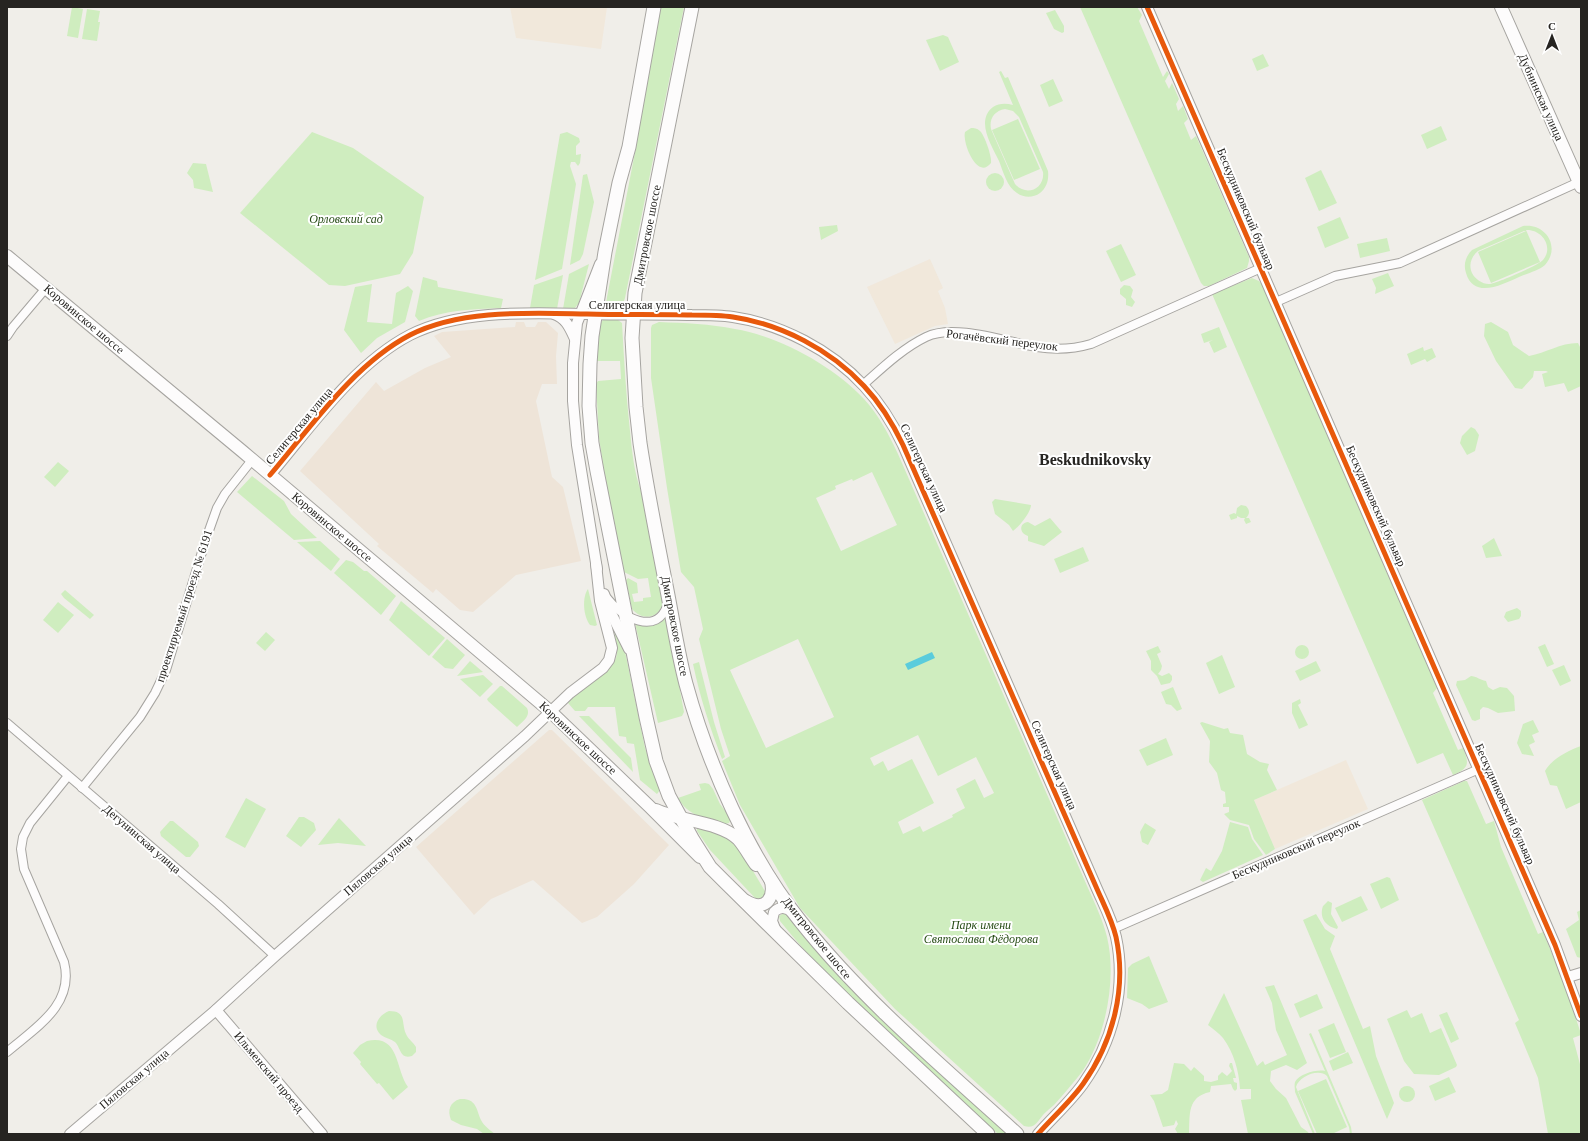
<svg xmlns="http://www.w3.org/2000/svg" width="1588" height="1141" viewBox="0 0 1588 1141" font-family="'Times New Roman',serif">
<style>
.commercial{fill:#eee4d8}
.medical{fill:#f1e8db}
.green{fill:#cfedbf;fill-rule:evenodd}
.water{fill:#5accdc}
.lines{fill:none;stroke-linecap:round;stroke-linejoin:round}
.minor-casing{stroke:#a6a4a0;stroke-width:10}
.tertiary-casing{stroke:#a6a4a0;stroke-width:12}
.secondary-casing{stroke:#a6a4a0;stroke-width:14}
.primary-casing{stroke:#a6a4a0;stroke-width:15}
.minor{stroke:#fdfcfc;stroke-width:8}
.tertiary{stroke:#fdfcfc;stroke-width:10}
.secondary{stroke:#fdfcfc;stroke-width:12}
.primary{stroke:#fdfcfc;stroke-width:13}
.cycleway-casing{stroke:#fff;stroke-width:8}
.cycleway{stroke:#e8590c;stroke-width:5}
.labels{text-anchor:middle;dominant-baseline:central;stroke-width:4;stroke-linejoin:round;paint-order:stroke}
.street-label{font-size:12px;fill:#262421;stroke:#fff}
.park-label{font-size:12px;font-style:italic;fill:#284d17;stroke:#fff}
.district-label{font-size:16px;font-weight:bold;fill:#262421;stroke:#fff}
</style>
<rect width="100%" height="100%" fill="#f0eee9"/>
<!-- commercial -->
<g class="commercial">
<polygon points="516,322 524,322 526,327 535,327 538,322 546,322 558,333 556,356 557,384 542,384 536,401 552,477 563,487 581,561 516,575 473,612 460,610 436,589 433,593 377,546 379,544 300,471 376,382 384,391 425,368 451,357 434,336 442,332 515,327"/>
<polygon points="549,730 552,730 669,845 634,884 597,917 582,923 533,880 491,899 474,915 416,847"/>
</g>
<!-- medical -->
<g class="medical">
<polygon points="510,7 607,7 601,49 516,38"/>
<polygon points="930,259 943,288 938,291 945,308 948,324 935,326 895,344 867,287"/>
<polygon points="1346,760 1368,809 1275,849 1254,800"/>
</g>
<!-- green -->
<g class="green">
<polygon points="72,7 83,9 78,38 67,36"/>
<path d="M660,7H684L625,298C622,308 614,309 606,304L607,297L636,147Z"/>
<polygon points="1080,7 1137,7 1142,15 1139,21 1163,77 1167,71 1169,74 1165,81 1169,89 1172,83 1179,99 1176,104 1178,111 1183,106 1188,119 1184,123 1191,140 1196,136 1249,257 1249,261 1247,268 1209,286 1204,286 1201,283"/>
<polygon points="87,9 100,11 98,22 100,22 97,41 82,39"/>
<polygon points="1055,10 1064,26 1064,32 1062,33 1054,29 1046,13"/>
<polygon points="943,35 948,37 959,62 940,71 926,40"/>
<polygon points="1263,54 1269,66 1257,71 1252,59"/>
<path d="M1001,71L1005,78L1008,77L1048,171C1049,179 1047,188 1040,193C1033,198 1024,198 1017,193C1007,187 1003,171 999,161C992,146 975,121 993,107C999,103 1006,103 1013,105L999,72ZM1005,109L1013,111L1019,117L1043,172C1045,189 1026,197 1015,184L991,129C989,119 994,111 1005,109Z"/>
<polygon points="1053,79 1063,101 1049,107 1040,85"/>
<polygon points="1018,119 1040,169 1014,180 992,130"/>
<polygon points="1441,126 1447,140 1427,149 1421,135"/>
<path d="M971,128C974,128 977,128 980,131C985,136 992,157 991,163C977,181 962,142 965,132Z"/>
<polygon points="312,132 353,148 424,197 413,253 400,274 345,286 329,285 240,213"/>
<polygon points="567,132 579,138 580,142 576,146 576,155 581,154 580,163 578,166 575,162 571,162 570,166 576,184 562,269 535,280 560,134"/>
<polygon points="193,163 206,164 213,192 194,188 193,180 187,173"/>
<polygon points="1321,170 1337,203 1319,211 1305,178"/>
<circle cx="995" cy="182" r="9"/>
<polygon points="587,174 594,202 583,254 580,260 570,265 583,175"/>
<polygon points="1340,217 1349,238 1325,248 1317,227"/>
<polygon points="837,225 838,231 821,240 819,227"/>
<path d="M1523,226C1546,223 1561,247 1545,265C1538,271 1528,273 1519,277C1503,284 1474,300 1466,273C1463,264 1466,256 1472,250ZM1526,230C1542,229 1554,247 1543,260C1539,265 1496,284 1489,284C1482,284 1475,279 1472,273C1468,264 1472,256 1478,251L1524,231H1526L1478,252L1491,283L1540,262Z"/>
<polygon points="1387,238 1390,251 1360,258 1357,244"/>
<polygon points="1121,244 1136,275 1121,282 1106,251"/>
<polygon points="589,264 579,303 574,309 563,309 569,274"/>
<polygon points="1388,273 1394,286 1375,294 1376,288 1372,279"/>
<polygon points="563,275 557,309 530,308 534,285"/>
<path d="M423,277L437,281L438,287L503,299L501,308C473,309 445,310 419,321L415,316Z"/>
<path d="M1252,278L1259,281L1262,285L1437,688L1433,693L1458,750L1463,748C1469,763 1470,768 1453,775L1443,753L1417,764L1212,294Z"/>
<polygon points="372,284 367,322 392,324 396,293 408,286 413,291 405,322 377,338 361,353 344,330 355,287"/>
<polygon points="1124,285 1130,286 1133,290 1131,297 1135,302 1132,307 1126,305 1126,299 1120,294 1120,289"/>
<path d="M603,320H618L622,323C624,359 626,395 630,431C632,451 634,472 641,491L663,603C659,619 642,621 632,609L626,580L628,578L637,583L638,593L632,594L634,602L643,601V598L651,597L648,578L638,579L624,572L604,471L599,438L596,384L598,381L621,379L620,361H596L599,325Z"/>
<path d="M659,322C685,323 710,324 735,329C779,336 835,367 864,399C879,415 889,435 898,454L1088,888C1095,904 1103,920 1107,937C1117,978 1106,1037 1082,1072C1073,1083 1064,1094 1054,1105C1050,1108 1046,1112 1043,1115C1037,1122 1035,1129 1024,1126L895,1009L800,908L740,805L722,761L730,756L721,729L699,639L703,629L694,587L681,572L667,488L651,378V328L652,325ZM872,472L897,525L841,551L816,498L836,489L835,486L852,479L853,481ZM798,639L834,717L766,748L730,670ZM918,735L938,776L976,757L994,793L984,798L975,779L956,789L965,808L952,815L953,817L923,832L920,826L903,834L898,822L934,803L912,759L888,771L883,761L874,766L870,758Z"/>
<path d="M1491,322L1508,332L1513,345L1529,356C1546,353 1560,343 1578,343L1581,349V386L1568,392L1564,383L1545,387L1542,374L1548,372L1546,371H1534L1533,377L1522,389L1515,388L1496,361L1484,336L1485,324Z"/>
<polygon points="1219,327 1227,347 1214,353 1209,342 1213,340 1204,343 1201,334"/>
<polygon points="1423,347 1424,351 1432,348 1436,357 1427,362 1425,359 1411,365 1407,354"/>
<polygon points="1471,427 1475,429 1479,435 1475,451 1467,455 1460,443 1462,436"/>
<polygon points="58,462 69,471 55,487 44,477"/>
<polygon points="252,476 284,501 291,514 317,538 294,540 237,492"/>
<path d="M995,499L1031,505C1031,512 1019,527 1013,531L1009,525L995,514L992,502Z"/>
<path d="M1241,505L1246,506C1250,510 1250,514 1246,518H1249L1251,522L1246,524L1244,520L1245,518H1241L1237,516V518L1231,520L1229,515L1234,513L1236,514L1237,508Z"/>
<path d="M1050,518L1062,532L1044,546L1028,541V536C1019,533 1019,523 1028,522L1035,526Z"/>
<polygon points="1494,538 1502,556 1486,558 1482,546"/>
<polygon points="320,541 340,559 331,571 297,542"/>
<polygon points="1083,547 1089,561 1060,573 1054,559"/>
<polygon points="346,560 353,562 364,571 367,571 396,596 381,615 334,573"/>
<path d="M588,589L597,625L595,626L590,625C583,616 582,597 588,589Z"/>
<polygon points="65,590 94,615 90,619 64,598 61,594"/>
<polygon points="401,601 445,638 429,656 389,620"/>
<polygon points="58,602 74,615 58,633 43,620"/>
<polygon points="1517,608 1521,611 1521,616 1519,619 1508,622 1504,617 1506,612"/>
<polygon points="666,615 684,712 682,716 658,723 635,623"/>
<path d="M613,627L624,648L626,656L645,748L660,790L657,794L640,780L634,744L627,743L626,737L619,736L615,707H588L585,711H575L568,703L569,700C579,692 612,669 616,658C619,648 615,637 613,627Z"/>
<polygon points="266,632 275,640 265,651 256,643"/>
<polygon points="447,639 465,655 453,669 445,668 432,657"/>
<polygon points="1545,644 1554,664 1547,667 1538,647"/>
<circle cx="1302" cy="652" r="7"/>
<polygon points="1158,646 1161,652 1157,654 1162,666 1161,670 1158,674 1162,676 1169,673 1172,676 1172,680 1170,683 1161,685 1157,676 1151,670 1151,661 1146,651"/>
<polygon points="1222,655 1235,687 1219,694 1206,663"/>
<polygon points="470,661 483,672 457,676"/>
<polygon points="1316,661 1321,671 1300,681 1295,671"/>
<path d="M699,662L714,722L725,757L722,759C710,728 700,697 693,664Z"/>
<polygon points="1564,665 1571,681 1560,686 1552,670"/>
<polygon points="483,675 493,684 480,697 460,679"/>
<path d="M1471,676C1476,676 1480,680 1486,681L1488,687L1493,690L1500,687L1507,688L1514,696L1515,711L1498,713L1488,708L1483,707L1480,710V719L1475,721L1472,720L1456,685L1457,681L1465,680Z"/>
<path d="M500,686H502L527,708C531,716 523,721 517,727L488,701L487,699Z"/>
<polygon points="1173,687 1182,709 1177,711 1171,705 1166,704 1161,692"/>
<polygon points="1300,699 1301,703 1298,705 1308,725 1299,729 1292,713 1292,703"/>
<polygon points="579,716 589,716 631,758 633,772"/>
<polygon points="1533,720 1539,732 1532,735 1535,742 1529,745 1534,756 1522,754 1517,743 1523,724"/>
<polygon points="1202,722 1224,729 1228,728 1230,733 1243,735 1247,754 1260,762 1269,764 1267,770 1277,790 1254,800 1275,849 1266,855 1254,839 1249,825 1230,820 1224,814 1229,812 1229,807 1223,807 1223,804 1226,803 1225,792 1221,790 1217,773 1209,762 1210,741 1200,723"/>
<polygon points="1166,738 1173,755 1147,766 1139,750"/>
<path d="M1581,746V802L1566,809L1557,786L1550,785L1545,771C1552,759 1567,751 1581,746Z"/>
<polygon points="1464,781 1467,781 1486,824 1494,821 1501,847 1538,934 1543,932 1565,985 1581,1034 1581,1035 1573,1038 1581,1068 1581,1134 1548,1134 1538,1078 1515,1023 1519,1020 1422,800"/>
<path d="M705,783L709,784L713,789L720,804L729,816L730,821L729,823L725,824C706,819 688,816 678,798L701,790L699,784Z"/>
<polygon points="246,798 266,809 245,848 225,837"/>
<polygon points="299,817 304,817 314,823 316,830 301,847 286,836"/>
<polygon points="339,818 366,846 338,843 318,845"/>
<polygon points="170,821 173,821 198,842 199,846 190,857 186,857 161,836 160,832"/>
<polygon points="1230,822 1248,827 1252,839 1263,855 1203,882 1200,880 1206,868 1211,871 1222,851"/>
<polygon points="1145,823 1156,830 1148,845 1142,842 1140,832"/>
<polygon points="700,828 719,832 737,844 766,893 763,899 757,900 755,898 710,850 697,831 697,829"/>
<polygon points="1387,877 1390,878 1399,900 1381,909 1370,884"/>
<polygon points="1361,896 1368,910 1342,922 1335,908"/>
<path d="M1328,901L1332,903L1331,914L1338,927L1337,929C1325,926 1319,917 1323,906Z"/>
<polygon points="1581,910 1581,958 1577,957 1566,929 1579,920 1577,912"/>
<path d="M784,913L789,916C851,999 932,1064 1008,1134H998C924,1064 843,1000 780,921L779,916Z"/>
<polygon points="1316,914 1325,929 1335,936 1330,949 1363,1029 1370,1026 1376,1056 1394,1103 1387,1119 1303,920"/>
<polygon points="1149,956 1168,1002 1149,1009 1142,1004 1127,998 1128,968 1132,964"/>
<path d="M1274,985L1307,1063L1297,1070L1286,1065L1271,1071L1270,1081L1276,1089L1286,1098L1301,1127L1308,1132L1309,1134H1248L1241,1100L1251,1099V1089H1240C1239,1071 1234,1053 1223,1038C1219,1033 1213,1029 1208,1025L1224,993L1257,1066L1263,1061L1265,1065L1287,1055L1276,1030L1272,1003L1265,987Z"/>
<polygon points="1317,994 1323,1008 1300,1018 1294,1004"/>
<polygon points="1407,1010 1411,1018 1422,1013 1430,1033 1441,1028 1457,1065 1456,1067 1439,1075 1414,1074 1404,1061 1387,1019"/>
<path d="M389,1011C407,1011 401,1023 406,1034C408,1039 413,1042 416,1047V1052L412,1056C400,1060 401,1048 395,1042C391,1039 385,1038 381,1035C371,1026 379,1015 389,1011Z"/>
<polygon points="1447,1012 1459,1039 1451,1043 1439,1015"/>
<polygon points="1334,1023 1346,1052 1330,1058 1318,1030"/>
<path d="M1311,1033L1351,1127L1352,1134H1350L1349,1127L1327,1076C1319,1068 1299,1076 1296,1087L1315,1134H1313L1295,1092C1295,1088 1294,1085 1295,1082C1299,1074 1317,1069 1325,1071L1309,1034Z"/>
<path d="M367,1041C400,1034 395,1069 408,1087L393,1100L379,1083L377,1084L360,1064L361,1062L353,1053L360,1045Z"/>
<polygon points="1348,1052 1353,1063 1333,1071 1329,1061"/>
<path d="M1174,1063L1184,1064L1191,1071L1194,1067L1204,1076V1081L1211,1082L1218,1080V1076L1222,1072L1227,1076L1232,1071L1229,1066L1230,1063H1232L1236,1078H1233L1234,1082L1237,1083V1089L1235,1091L1233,1089L1231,1084L1211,1086L1210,1092C1187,1097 1190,1114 1189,1134H1178L1175,1129L1178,1124L1176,1120L1174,1125L1163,1127L1154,1101L1150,1095L1162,1094L1168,1090Z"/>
<polygon points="1449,1077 1456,1092 1435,1101 1429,1086"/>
<polygon points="1326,1079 1347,1127 1332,1134 1317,1134 1298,1091"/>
<circle cx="1407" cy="1094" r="8"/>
<path d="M460,1099C476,1098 476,1108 481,1120C484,1126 490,1130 495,1134H484L477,1129L461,1125L451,1120C447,1110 450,1102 460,1099Z"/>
</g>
<!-- water -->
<polygon class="water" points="932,652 935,658 908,670 905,664"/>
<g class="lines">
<defs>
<g id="minor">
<polyline points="1276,302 1335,276 1400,263 1579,182"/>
<polyline points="7,336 13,327 46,288"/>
<path d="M863,385C882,368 903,348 926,337C954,323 1007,342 1037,347C1055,350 1074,349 1091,344L1261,268"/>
<path d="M607,598C621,617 658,638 668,603"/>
<polyline points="7,723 218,904 275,956"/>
<polyline points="82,788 140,717 155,693 166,670 206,539 217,508 225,494 252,460"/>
<polyline points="1113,929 1479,769"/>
<path d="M7,1052C35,1028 75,1005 64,962L24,869L21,849L23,837L30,823L68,776"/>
</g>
<g id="tertiary">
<polyline points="1147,7 1555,945 1581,1016"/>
<path d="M554,314C566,318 570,328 575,339"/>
<path d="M270,475C310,428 354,364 410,335C461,309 530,313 587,314C622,315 657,314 692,315C706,315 720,315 733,317C781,324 831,350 864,386C880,403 893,424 903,445L1097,889C1104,905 1112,920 1116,937C1127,988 1113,1042 1083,1084C1070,1102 1053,1117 1038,1134"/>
<polyline points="597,569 577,445 573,401 573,363 577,323 600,264"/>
<polyline points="604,594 612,615 629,649"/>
<path d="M776,931L772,921L774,912C780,906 787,907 793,913"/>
<polyline points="1568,977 1581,973"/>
<polyline points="216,1010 322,1134"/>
<polyline points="70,1134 216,1010 275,956 525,736 570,693 603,668 609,660 612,648 600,601 596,564"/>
</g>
<g id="secondary">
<polyline points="1501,7 1581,187"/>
<polyline points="7,256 242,451 551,712 650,807 700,857"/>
<path d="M656,810C679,821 721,822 738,839C745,847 750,857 756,865"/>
<path d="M746,901C766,913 776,897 770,878"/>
</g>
<g id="primary">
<polyline points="654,7 629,147 619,183 605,252 592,336 590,364 589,406 592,443 597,471 646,717 656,761 669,796 693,840 710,867 724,881 848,1003 988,1134"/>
<path d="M692,7L635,293L632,338L636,407L640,443C647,489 656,534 665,580C672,614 677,650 686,684C708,764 749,858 801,922C864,1001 942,1066 1017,1134"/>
</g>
</defs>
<!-- minor casing -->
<use href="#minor" class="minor-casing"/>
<!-- tertiary casing -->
<use href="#tertiary" class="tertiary-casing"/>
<!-- secondary casing -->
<use href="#secondary" class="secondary-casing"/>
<!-- primary casing -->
<use href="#primary" class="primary-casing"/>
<!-- minor -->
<use href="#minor" class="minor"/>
<!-- tertiary -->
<use href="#tertiary" class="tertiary"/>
<!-- secondary -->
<use href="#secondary" class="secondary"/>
<!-- primary -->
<use href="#primary" class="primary"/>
<defs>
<g id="cycleway">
<polyline points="1147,7 1555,945 1581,1016"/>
<path d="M270,475C310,428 354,364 410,335C461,309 530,313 587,314C622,315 657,314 692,315C706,315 720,315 733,317C781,324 831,350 864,386C880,403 893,424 903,445L1097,889C1104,905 1112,920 1116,937C1127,988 1113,1042 1083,1084C1070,1102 1053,1117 1038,1134"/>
</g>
</defs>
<!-- cycleway casing -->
<use href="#cycleway" class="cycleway-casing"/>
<!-- cycleway -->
<use href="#cycleway" class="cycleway"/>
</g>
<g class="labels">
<!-- street labels -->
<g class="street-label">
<text transform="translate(1541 97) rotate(66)">Дубнинская улица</text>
<text transform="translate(1246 209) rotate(67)">Бескудниковский бульвар</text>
<text transform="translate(647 235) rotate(-79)">Дмитровское шоссе</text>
<text x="637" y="305">Селигерская улица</text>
<text transform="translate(84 319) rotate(40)">Коровинское шоссе</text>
<text transform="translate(1002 340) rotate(7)">Рогачёвский переулок</text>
<text transform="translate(299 426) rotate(-50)">Селигерская улица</text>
<text transform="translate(924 468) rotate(65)">Селигерская улица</text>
<text transform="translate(1376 506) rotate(66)">Бескудниковский бульвар</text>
<text transform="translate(332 527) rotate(40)">Коровинское шоссе</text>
<text transform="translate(184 606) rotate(-72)">проектируемый проезд № 6191</text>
<text transform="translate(675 626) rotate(79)">Дмитровское шоссе</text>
<text transform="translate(578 738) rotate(43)">Коровинское шоссе</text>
<text transform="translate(1054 765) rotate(66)">Селигерская улица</text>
<text transform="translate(1505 804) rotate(66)">Бескудниковский бульвар</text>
<text transform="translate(142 839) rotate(41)">Дегунинская улица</text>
<text transform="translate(1296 849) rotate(-23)">Бескудниковский переулок</text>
<text transform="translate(378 865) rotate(-41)">Пяловская улица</text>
<text transform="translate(817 938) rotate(51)">Дмитровское шоссе</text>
<text transform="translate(269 1072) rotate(50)">Ильменский проезд</text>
<text transform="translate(134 1079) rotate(-40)">Пяловская улица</text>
</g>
<!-- park labels -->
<g class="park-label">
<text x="346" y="219">Орловский сад</text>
<text x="981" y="925">Парк имени<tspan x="981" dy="14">Святослава Фёдорова</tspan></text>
</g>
<!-- district labels -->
<g class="district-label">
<text x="1095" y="459">Beskudnikovsky</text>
</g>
</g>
<!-- border -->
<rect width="1588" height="1141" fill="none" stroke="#262421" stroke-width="16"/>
<!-- north arrow -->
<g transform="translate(1552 36)" stroke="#ffffff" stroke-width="3" paint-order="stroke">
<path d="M0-3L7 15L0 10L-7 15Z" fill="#262421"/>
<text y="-6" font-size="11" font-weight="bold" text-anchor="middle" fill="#262421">С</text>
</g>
</svg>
